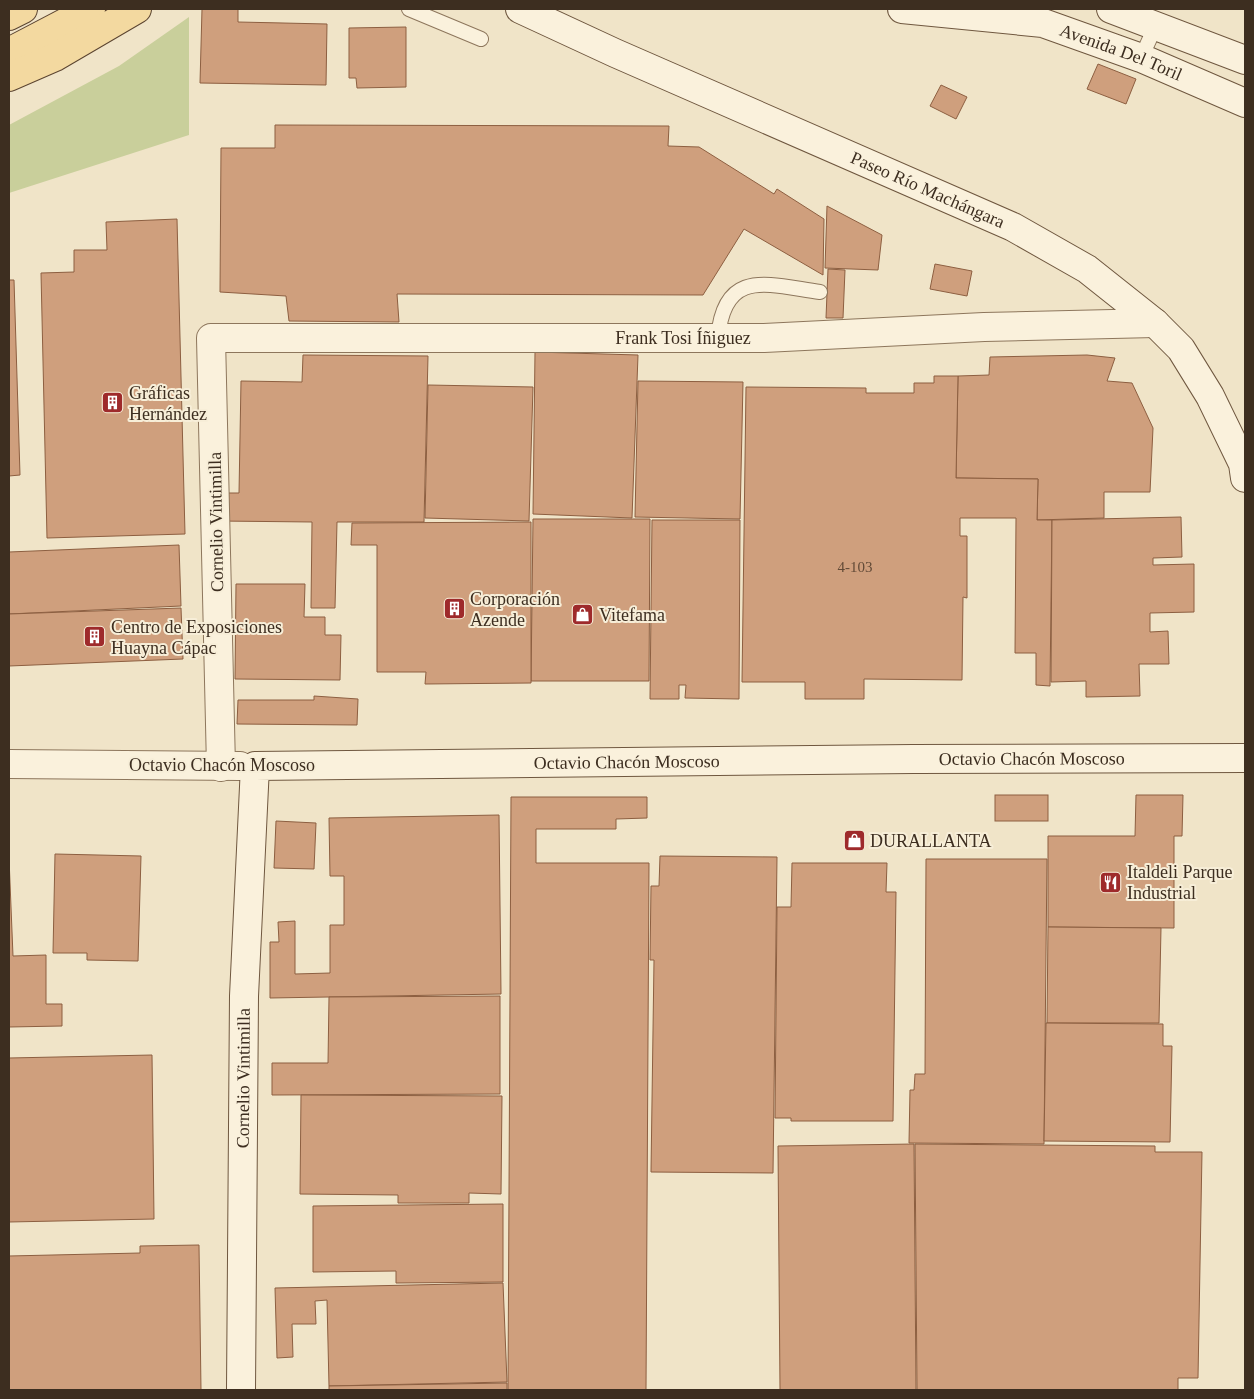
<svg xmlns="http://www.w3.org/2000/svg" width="1254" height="1399" viewBox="0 0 1254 1399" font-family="'Times New Roman',serif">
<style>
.green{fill:#c9cf9b}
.building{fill:#cf9f7d;stroke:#8d5f41}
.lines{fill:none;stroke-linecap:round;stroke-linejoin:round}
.service-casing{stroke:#8d765c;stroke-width:16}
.tertiary-casing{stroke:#8d765c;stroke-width:30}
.secondary-casing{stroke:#6f573f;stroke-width:30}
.primary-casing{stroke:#5b4430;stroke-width:30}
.service{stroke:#faf1dc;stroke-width:14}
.tertiary{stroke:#faf1dc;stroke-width:28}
.secondary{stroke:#faf1dc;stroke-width:28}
.primary{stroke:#f3d9a0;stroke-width:28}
.labels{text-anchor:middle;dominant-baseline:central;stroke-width:4;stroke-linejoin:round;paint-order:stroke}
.number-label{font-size:15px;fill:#624a37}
.street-label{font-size:18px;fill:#3d2e20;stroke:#f7eed8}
.poi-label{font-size:18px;fill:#3d2e20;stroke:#f7eed8;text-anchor:start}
</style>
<rect width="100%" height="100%" fill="#f0e4c8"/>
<!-- green -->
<polygon class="green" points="189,17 189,135 9,193 9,125 119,66"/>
<!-- building -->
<g class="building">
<polygon points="202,9 238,9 238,22 327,24 326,85 200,83"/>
<polygon points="406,27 406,87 357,88 356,78 349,78 349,28"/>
<polygon points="1098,64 1136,79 1126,104 1087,89"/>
<polygon points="941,85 967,97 956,119 930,106"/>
<polygon points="275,125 669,126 668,146 699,147 774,194 777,189 824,219 823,275 744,229 703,295 397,294 399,322 289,321 286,296 220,292 221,148 275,148"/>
<polygon points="827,206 882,235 878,270 825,268"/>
<polygon points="177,219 185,534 47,538 41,273 74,272 74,250 107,250 106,222"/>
<polygon points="935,264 972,271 967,296 930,289"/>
<polygon points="828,269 845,270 843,318 826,318"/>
<polygon points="9,280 14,280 20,475 9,476"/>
<polygon points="535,352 638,355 632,518 533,514"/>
<polygon points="303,355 428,356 424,522 337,522 335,608 311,608 312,522 218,521 219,493 239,493 241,381 302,382"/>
<polygon points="1087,355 1115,358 1107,381 1132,383 1153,428 1150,492 1104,492 1104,518 1037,520 1038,479 956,478 958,376 989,375 990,357"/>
<polygon points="934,376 958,376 956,478 1038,479 1037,520 1052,520 1050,686 1036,685 1036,653 1015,653 1016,518 960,518 960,536 967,536 967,598 963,597 962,680 864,679 864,699 805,699 805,682 742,682 746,387 866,388 866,393 914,393 914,383 934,383"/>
<polygon points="638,381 743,382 740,519 635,517"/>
<polygon points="428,385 533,387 529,521 425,518"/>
<polygon points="1181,517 1182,557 1153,558 1153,565 1194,564 1194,612 1150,613 1150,632 1168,631 1169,664 1139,664 1140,696 1086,697 1086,681 1051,682 1052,520"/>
<polygon points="533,519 650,519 649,681 531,681"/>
<polygon points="652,520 740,520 739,699 685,698 686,685 679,685 679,699 650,699"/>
<polygon points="531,522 531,683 425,684 426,672 377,672 377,545 351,545 352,523"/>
<polygon points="179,545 181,606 9,614 9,552"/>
<polygon points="236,584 305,584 304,617 325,617 325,635 341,635 340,680 235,679"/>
<polygon points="181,608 183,659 9,666 9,614"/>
<polygon points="314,696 358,699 357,725 237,724 238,700 314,700"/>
<rect x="995" y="795" width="53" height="26"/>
<polygon points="1136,795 1183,795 1182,836 1174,836 1174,928 1048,927 1048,836 1135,836"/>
<polygon points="511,797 647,797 647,818 616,819 616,829 536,829 536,863 649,863 646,1390 508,1390"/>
<polygon points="499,815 501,994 270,998 270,942 279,942 278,922 295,921 295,974 330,973 330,925 344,925 344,876 330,876 329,818"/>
<polygon points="276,821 316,823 314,869 274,868"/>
<polygon points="55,854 141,856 138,961 87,960 87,953 53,953"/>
<polygon points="660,856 777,857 773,1173 651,1172 654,960 650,960 651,886 659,886"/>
<polygon points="9,858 13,956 46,955 46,1004 62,1004 62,1026 9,1027"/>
<polygon points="926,859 1047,859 1044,1144 909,1143 910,1090 914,1090 915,1074 925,1074"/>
<polygon points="792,863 887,863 886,892 896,892 893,1121 791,1121 791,1118 775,1118 777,907 791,907"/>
<polygon points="1048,927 1161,928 1159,1023 1047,1023"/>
<polygon points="500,996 500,1094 272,1095 272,1063 328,1063 329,997"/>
<polygon points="1046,1023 1163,1024 1163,1046 1172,1046 1170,1142 1044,1141"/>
<polygon points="152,1055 154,1219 9,1222 9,1058"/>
<polygon points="301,1095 502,1096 501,1194 469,1193 469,1203 398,1203 398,1195 300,1194"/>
<polygon points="914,1144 916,1390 780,1390 778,1146"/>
<polygon points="915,1144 1155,1146 1155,1152 1202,1152 1198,1378 1178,1378 1178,1390 917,1390"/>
<polygon points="503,1204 503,1282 396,1283 396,1271 313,1272 313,1206"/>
<polygon points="199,1245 201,1390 9,1390 9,1256 140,1253 140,1246"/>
<polygon points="503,1283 507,1382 329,1386 327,1300 315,1301 316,1324 292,1324 293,1357 277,1358 275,1288"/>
<polygon points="507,1383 507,1390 329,1390 329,1386"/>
</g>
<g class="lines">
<defs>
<g id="service">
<polyline points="409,9 481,39"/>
<polyline points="1141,58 1156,25"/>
<path d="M718,338C724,267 769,285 820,292"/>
</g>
<g id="tertiary">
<polyline points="9,764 240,766"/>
<path id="s1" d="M221,767L211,338H764L984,327L1155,323"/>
</g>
<g id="secondary">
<path id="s2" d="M520,9L615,53L1013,227L1087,269L1155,323L1181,349L1210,396L1243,464L1245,478"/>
<path id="s3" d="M902,9L1043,23L1141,58L1245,103"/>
<polyline points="1111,9 1245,60"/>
<path id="s4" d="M241,1390L244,996L255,766L913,759L1245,758"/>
</g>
<g id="primary">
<polyline points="9,16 23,9"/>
<polyline points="9,52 91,9"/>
<polyline points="9,77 55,57 137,9"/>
</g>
</defs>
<!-- service casing -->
<use href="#service" class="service-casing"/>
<!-- tertiary casing -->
<use href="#tertiary" class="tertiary-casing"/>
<!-- secondary casing -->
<use href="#secondary" class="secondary-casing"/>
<!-- primary casing -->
<use href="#primary" class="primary-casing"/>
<!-- service -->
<use href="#service" class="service"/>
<!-- tertiary -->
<use href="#tertiary" class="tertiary"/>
<!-- secondary -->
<use href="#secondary" class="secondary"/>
<!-- primary -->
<use href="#primary" class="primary"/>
</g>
<!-- icons -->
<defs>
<symbol id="building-square" viewBox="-11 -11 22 22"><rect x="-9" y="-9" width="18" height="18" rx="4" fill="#9e2a2b" stroke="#f7eed8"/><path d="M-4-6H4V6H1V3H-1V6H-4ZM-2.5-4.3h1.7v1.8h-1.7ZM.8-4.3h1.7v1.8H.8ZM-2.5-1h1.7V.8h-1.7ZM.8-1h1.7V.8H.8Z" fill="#fff"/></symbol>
<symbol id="shop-square" viewBox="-11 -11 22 22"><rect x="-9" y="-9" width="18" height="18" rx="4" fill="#9e2a2b" stroke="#f7eed8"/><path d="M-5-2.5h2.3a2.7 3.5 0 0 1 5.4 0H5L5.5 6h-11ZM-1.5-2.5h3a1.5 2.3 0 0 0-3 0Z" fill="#fff"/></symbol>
<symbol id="restaurant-square" viewBox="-11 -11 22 22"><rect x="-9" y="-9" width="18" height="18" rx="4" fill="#9e2a2b" stroke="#f7eed8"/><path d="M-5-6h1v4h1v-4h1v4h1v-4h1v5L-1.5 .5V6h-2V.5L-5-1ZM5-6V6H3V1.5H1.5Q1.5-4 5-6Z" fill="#fff"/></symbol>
</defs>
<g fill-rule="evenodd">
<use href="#building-square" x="100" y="390" width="25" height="25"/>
<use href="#building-square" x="442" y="596" width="25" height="25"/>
<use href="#shop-square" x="570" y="602" width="25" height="25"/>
<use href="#building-square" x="82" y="624" width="25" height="25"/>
<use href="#shop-square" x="842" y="828" width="25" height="25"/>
<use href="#restaurant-square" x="1098" y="870" width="25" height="25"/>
</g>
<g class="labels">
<!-- number labels -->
<g class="number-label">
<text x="855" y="567">4-103</text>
</g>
<!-- street labels -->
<g class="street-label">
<text stroke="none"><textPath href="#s3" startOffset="225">Avenida Del Toril</textPath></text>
<text stroke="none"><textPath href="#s2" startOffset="446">Paseo Río Machángara</textPath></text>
<text stroke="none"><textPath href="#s1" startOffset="901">Frank Tosi Íñiguez</textPath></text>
<text transform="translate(216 522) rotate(-91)">Cornelio Vintimilla</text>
<text stroke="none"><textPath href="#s4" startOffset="1401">Octavio Chacón Moscoso</textPath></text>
<text stroke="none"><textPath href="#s4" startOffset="996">Octavio Chacón Moscoso</textPath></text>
<text x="222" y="765">Octavio Chacón Moscoso</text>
<text stroke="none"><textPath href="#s4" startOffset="312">Cornelio Vintimilla</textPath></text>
</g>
<!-- poi labels -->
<g class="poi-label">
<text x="129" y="393">Gráficas<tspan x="129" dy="21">Hernández</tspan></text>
<text x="470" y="599">Corporación<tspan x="470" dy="21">Azende</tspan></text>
<text x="599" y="615">Vitefama</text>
<text x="111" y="627">Centro de Exposiciones<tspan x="111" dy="21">Huayna Cápac</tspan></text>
<text x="870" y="841">DURALLANTA</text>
<text x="1127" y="872">Italdeli Parque<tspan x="1127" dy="21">Industrial</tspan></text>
</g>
</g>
<!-- border -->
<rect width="1254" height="1399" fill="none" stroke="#3d2e20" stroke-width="20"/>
</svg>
